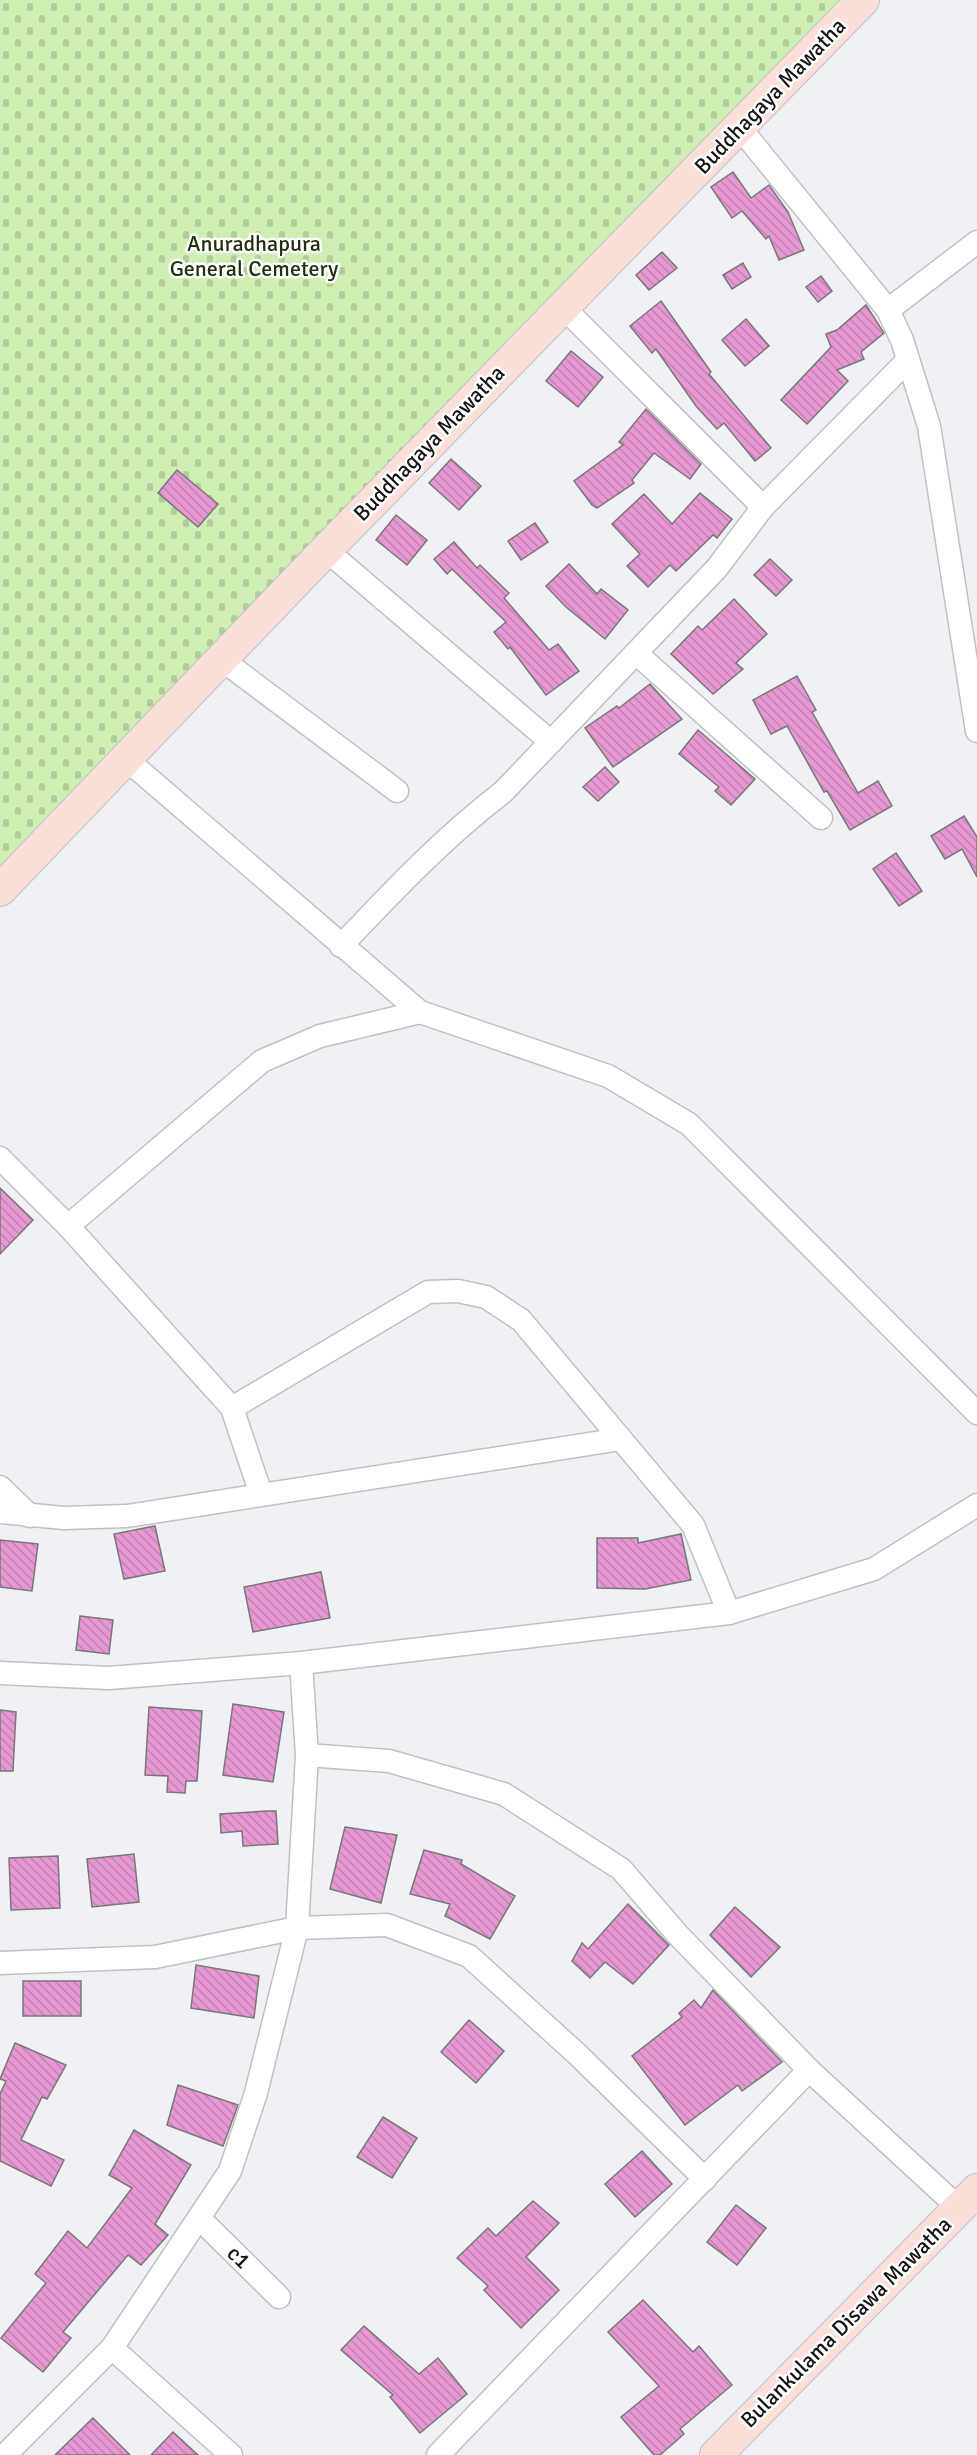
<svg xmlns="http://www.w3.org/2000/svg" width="977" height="2455" viewBox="0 0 977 2455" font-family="Signika,sans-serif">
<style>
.cemetery{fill:url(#cemetery-stones)}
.building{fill:url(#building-back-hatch);stroke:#7a7679;stroke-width:1.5}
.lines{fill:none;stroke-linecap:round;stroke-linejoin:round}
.minor-casing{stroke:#c0c1c5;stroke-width:25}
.secondary-casing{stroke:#c0c1c5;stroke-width:34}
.minor{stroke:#fff;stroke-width:22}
.secondary{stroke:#fbe0d9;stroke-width:32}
.labels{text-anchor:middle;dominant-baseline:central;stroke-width:5;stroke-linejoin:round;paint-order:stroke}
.street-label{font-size:22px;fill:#121314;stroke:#fff}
.park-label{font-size:22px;fill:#21310f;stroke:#fff}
</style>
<defs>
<pattern id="cemetery-stones" width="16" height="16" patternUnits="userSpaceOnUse" patternTransform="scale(1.5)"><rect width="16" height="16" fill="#cfeeb3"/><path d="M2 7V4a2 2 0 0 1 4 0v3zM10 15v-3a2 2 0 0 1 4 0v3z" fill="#b1cb99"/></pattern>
<pattern id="building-back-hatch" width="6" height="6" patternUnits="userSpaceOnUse" patternTransform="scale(1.5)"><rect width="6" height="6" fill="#e598d2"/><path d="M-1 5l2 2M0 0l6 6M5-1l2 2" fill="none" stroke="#c382b3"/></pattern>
</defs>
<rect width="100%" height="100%" fill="#eff1f5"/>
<!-- cemetery -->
<polygon class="cemetery" points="0,0 863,0 0,887"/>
<!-- building -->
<g class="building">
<polygon points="733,172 751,198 769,185 788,212 804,250 779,260 769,236 766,239 742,211 732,218 711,187"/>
<polygon points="662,252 677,268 649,290 636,275"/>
<polygon points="743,263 751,277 732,289 723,275"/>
<polygon points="821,276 832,291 818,302 806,287"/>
<polygon points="661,301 711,372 709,374 771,448 755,461 724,423 717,429 696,406 656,349 652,353 630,326"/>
<polygon points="866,305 884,333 861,352 864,359 837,370 848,381 807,424 781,400 831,347 826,334 837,330"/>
<polygon points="746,319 769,346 745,366 722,340"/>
<polygon points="571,351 603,377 578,407 546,381"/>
<polygon points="646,409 701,464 690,479 654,453 632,480 634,483 597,508 592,505 574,481 623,445 619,442"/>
<polygon points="451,459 481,486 459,510 429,483"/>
<polygon points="177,470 218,504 198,527 158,493"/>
<polygon points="700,493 732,519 717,538 713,535 676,571 670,565 648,587 627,566 640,554 612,524 644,494 672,524"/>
<polygon points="396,515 427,540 407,565 376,540"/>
<polygon points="535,523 548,542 521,560 508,541"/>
<polygon points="454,542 477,568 480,565 509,593 504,598 549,650 558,644 579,671 546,695 510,647 508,649 494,632 506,622 452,569 447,574 434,559"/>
<polygon points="770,559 792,580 776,596 754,575"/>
<polygon points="569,564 597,594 601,589 628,610 605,639 566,607 546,586"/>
<polygon points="734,599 767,634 736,663 743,669 713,694 671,654 698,626 702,630"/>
<polygon points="797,676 816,710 812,712 858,793 878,781 892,806 850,830 827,791 824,792 787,726 771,734 753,700"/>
<polygon points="650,684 682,719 613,767 585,728 617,706 619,708"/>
<polygon points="698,730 755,779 731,805 715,791 719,787 679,754"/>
<polygon points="605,767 619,782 598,801 583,787"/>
<polygon points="964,816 977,837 977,877 962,849 945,859 931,836"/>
<polygon points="896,853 922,891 899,906 873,869"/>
<polygon points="0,1188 33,1220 0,1254"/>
<polygon points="155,1526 165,1571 124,1579 114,1534"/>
<polygon points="681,1534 691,1580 645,1589 597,1588 597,1538 638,1538 638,1543"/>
<polygon points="0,1540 38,1544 32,1591 0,1587"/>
<polygon points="321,1572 330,1618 253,1632 244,1587"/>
<polygon points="80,1616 113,1620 109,1654 76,1650"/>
<polygon points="233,1704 284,1712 273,1782 223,1775"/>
<polygon points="149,1707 202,1711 197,1781 186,1781 185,1793 167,1792 168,1776 145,1775"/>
<polygon points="0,1710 16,1712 13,1771 0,1771"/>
<polygon points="268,1811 276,1811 278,1844 243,1846 242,1831 221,1833 220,1814"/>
<polygon points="345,1827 397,1835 381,1903 330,1889"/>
<polygon points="424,1850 462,1860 461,1864 515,1896 490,1939 445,1916 450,1904 410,1894"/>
<polygon points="134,1854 139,1902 92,1907 87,1859"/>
<polygon points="58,1856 60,1908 11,1910 9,1858"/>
<polygon points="628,1904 669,1945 633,1984 605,1962 590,1978 572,1961 582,1943 588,1949"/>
<polygon points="735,1907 780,1947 751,1977 710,1935"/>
<polygon points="196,1965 259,1976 254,2018 191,2008"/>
<rect x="23" y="1981" width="58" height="35"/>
<polygon points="713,1990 782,2062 742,2091 738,2085 685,2125 632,2056 682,2017 679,2013 694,2000 701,2008"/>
<polygon points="469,2020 504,2051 476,2083 441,2052"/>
<polygon points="15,2043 66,2065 47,2099 42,2097 21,2140 64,2160 51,2186 0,2161 0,2094 6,2081 0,2079"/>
<polygon points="178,2085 238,2105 223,2146 167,2125"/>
<polygon points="383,2117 417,2138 392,2178 357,2157"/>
<polygon points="134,2130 191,2165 155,2224 168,2235 141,2265 128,2255 63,2332 71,2338 43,2372 1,2338 46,2283 35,2274 68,2231 87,2248 132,2188 109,2175"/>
<polygon points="642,2151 672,2184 635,2217 605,2184"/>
<polygon points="533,2201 559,2223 526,2257 559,2290 521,2328 484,2290 488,2286 457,2258 488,2228 496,2236"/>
<polygon points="736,2205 766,2228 737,2265 707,2242"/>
<polygon points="643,2300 693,2352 699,2346 732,2385 680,2429 684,2434 660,2455 654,2455 621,2417 659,2386 608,2332"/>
<polygon points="364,2326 419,2374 438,2358 467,2394 420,2433 390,2397 393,2395 341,2350"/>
<polygon points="93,2418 130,2455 55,2455"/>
<polygon points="173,2432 198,2455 151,2455"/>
</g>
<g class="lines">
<defs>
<g id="minor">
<polyline points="740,128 888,310 902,340 929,426 977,731"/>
<polyline points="562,306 763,507"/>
<polyline points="888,310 977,242"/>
<polyline points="326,550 551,742"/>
<polyline points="636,653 821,818"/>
<polyline points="221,659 397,791"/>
<polyline points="126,759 420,1012 608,1076 689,1124 977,1413"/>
<path d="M341,946C393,891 443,838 503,792L717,568L763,507L908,360"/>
<polyline points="0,1158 68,1226 232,1408 261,1494"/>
<polyline points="68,1226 262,1061 320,1036 420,1012"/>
<polyline points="232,1408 428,1292 458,1291 486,1297 521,1320 693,1525 729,1613"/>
<polyline points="0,1487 30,1516"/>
<polyline points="0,1512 64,1518 127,1516 621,1439"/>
<polyline points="0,1673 109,1678 301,1663 729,1613 874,1569 977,1505"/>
<polyline points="307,1755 389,1761 504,1794 621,1869 679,1936 809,2070 959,2208"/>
<polyline points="0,1963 155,1957 297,1928 387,1925 469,1956 577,2054 705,2179"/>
<polyline points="199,2218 279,2297"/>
<polyline points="112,2348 231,2455"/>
<polyline points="5,2455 112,2348 230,2171 256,2093 297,1928 307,1755 301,1663"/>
<polyline points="438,2455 809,2070"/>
</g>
<g id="secondary">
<polyline points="0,890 326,550 863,0"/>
<polyline points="716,2455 977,2190"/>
</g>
</defs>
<!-- minor casing -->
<use href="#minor" class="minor-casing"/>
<!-- secondary casing -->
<use href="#secondary" class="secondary-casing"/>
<!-- minor -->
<use href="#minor" class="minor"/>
<!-- secondary -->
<use href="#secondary" class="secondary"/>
</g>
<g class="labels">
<!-- street labels -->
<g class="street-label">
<text transform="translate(770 96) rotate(-46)">Buddhagaya Mawatha</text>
<text transform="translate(429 443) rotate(-46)">Buddhagaya Mawatha</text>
<text transform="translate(239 2257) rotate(44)">c1</text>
<text transform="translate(846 2322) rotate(-45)">Bulankulama Disawa Mawatha</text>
</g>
<!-- park labels -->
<g class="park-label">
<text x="254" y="243">Anuradhapura<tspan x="254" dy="25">General Cemetery</tspan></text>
</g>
</g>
</svg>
